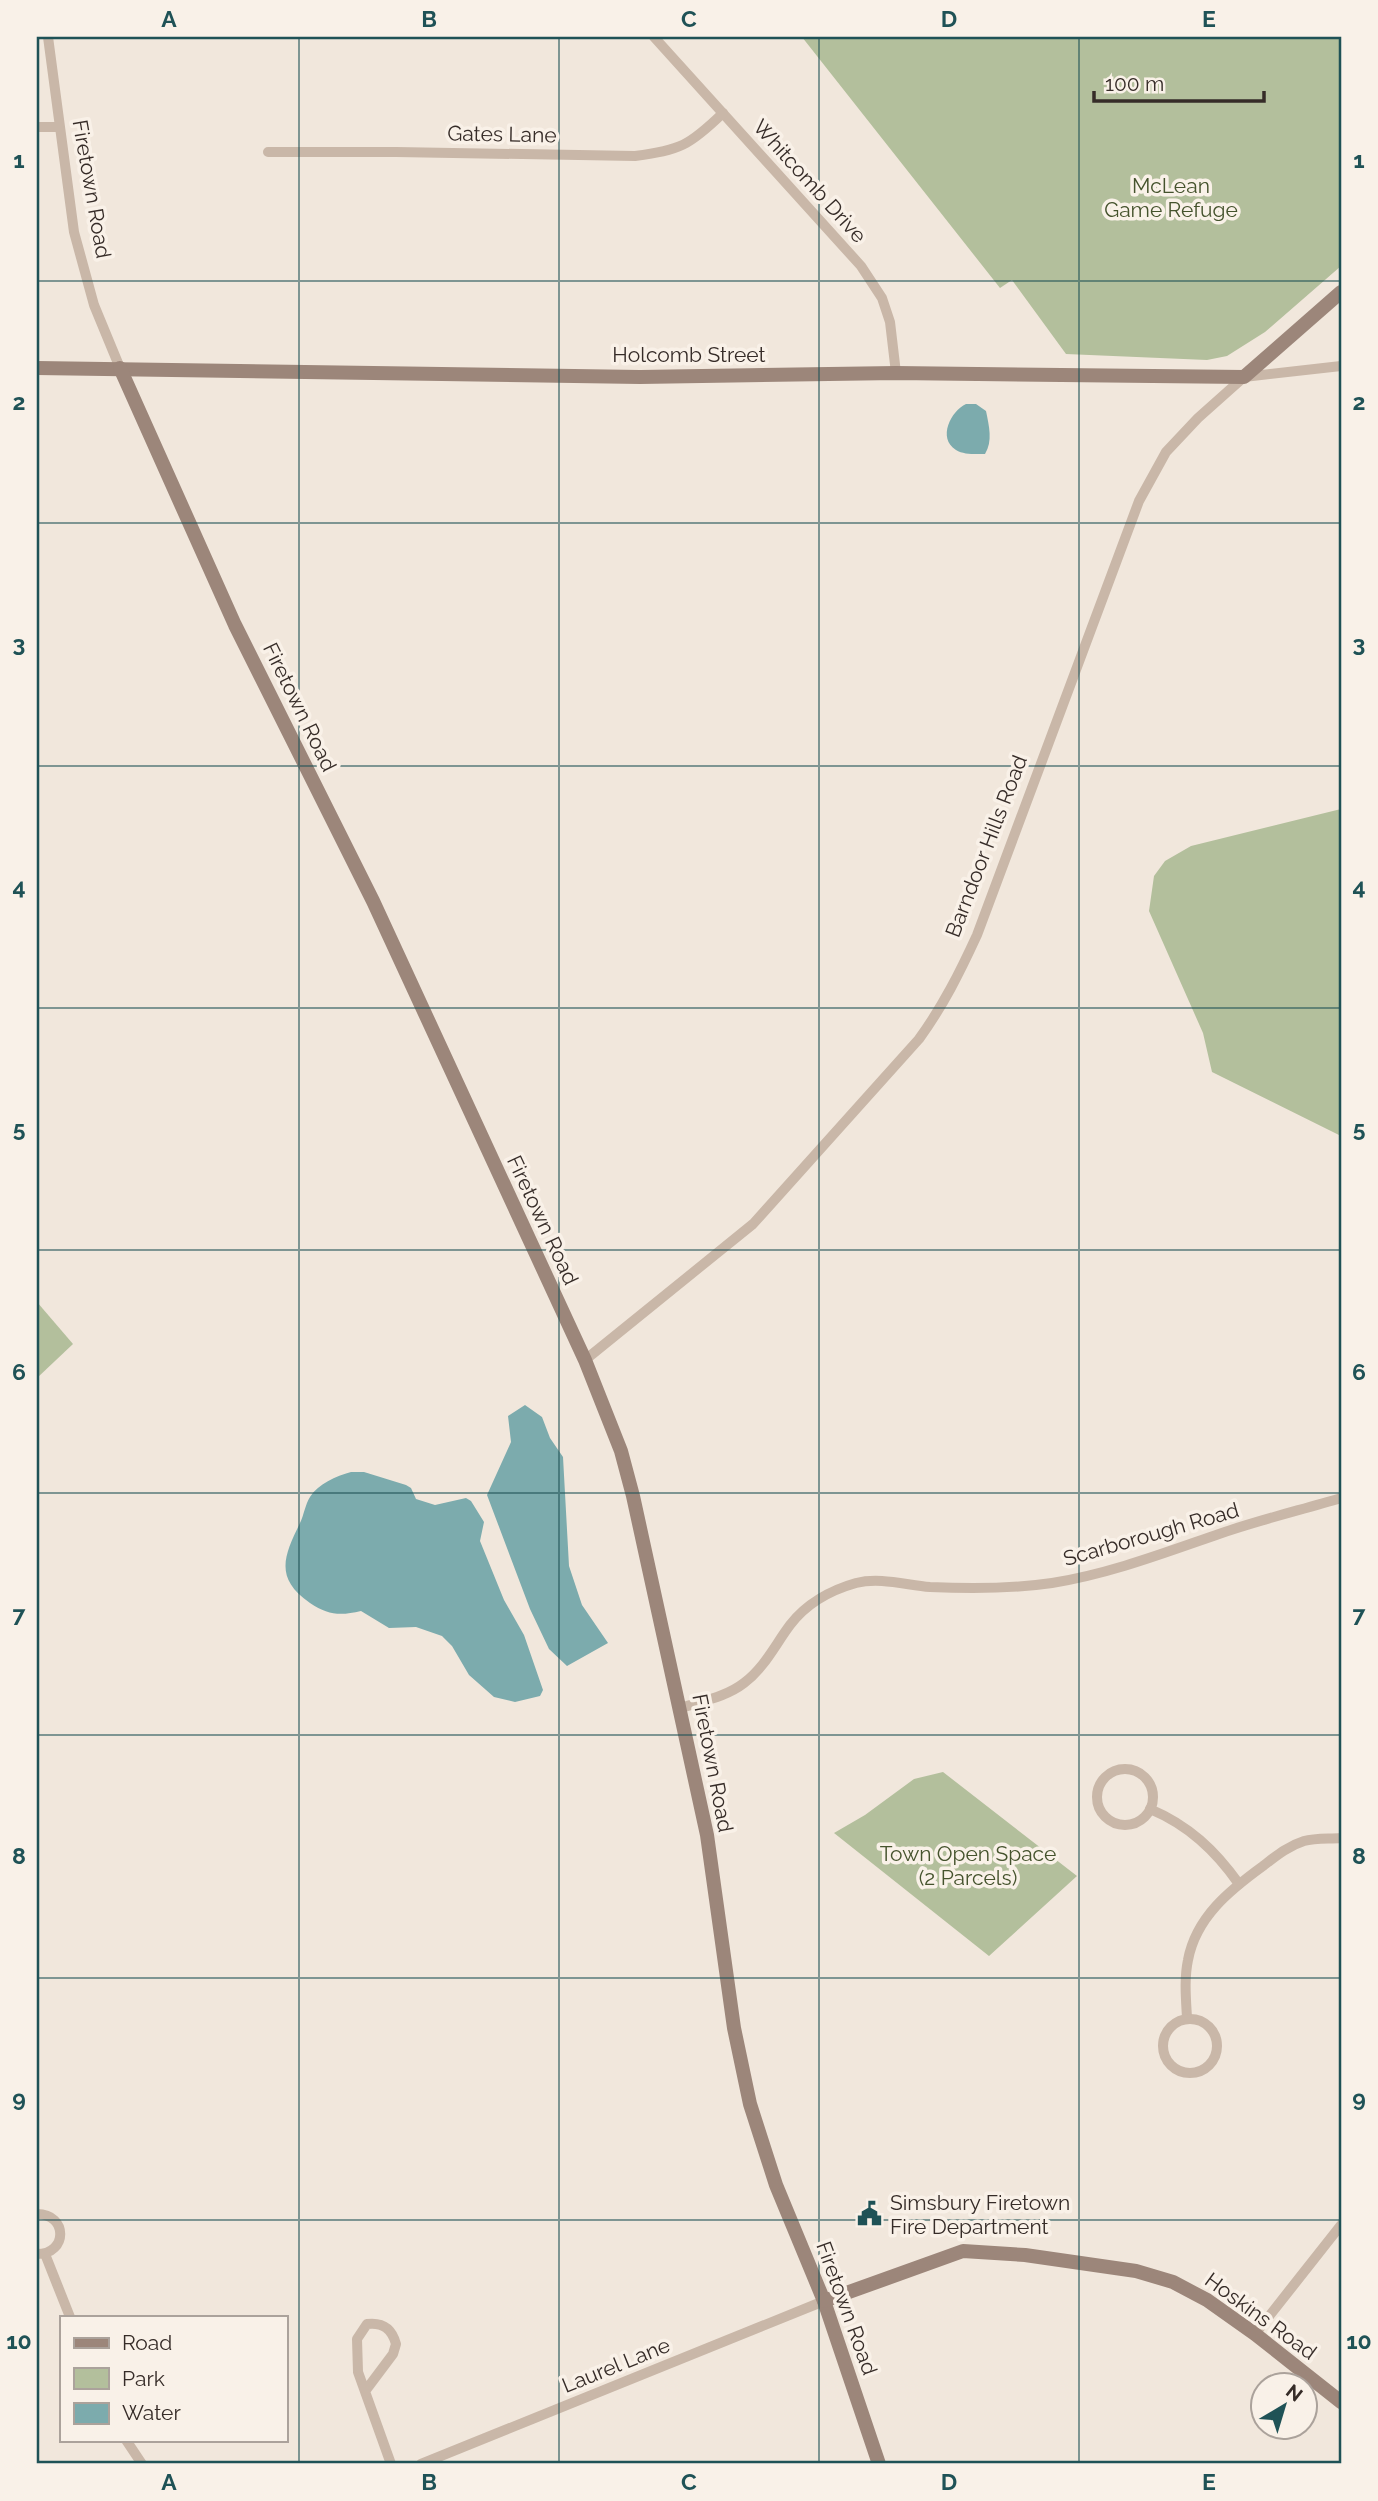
<svg xmlns="http://www.w3.org/2000/svg" width="1378" height="2501" viewBox="0 0 1378 2501" font-family="Raleway,sans-serif">
<style>
.green{fill:#b3bf9c}
.water{fill:#7cabad}
.lines{fill:none;stroke-linecap:round;stroke-linejoin:round}
.street{stroke:#c9b7a8;stroke-width:10}
.secondary{stroke:#9c867a;stroke-width:14}
.grid{fill:none;stroke:#1f5256;stroke-width:2;stroke-opacity:0.55}
.labels{text-anchor:middle;dominant-baseline:central;stroke-width:7;stroke-linejoin:round;paint-order:stroke}
.street-label{font-size:21px;fill:#362c28;stroke:#f9f1e8}
.park-label{font-size:21px;fill:#45532d;stroke:#f9f1e8}
.poi-label{font-size:21px;fill:#362c28;stroke:#f9f1e8;text-anchor:start}
.neatline{fill:none;stroke:#1f5256;stroke-width:2.5}
.grid-label{font-size:23px;text-anchor:middle;font-weight:bold;fill:#1f5256}
</style>
<rect width="100%" height="100%" fill="#f1e7dc"/>
<!-- green -->
<g class="green">
<polygon points="802,37 1341,37 1341,266 1265,332 1227,356 1207,360 1066,354 1012,280 1000,288"/>
<polygon points="1341,809 1341,1136 1212,1072 1203,1033 1149,911 1154,876 1165,861 1191,846"/>
<polygon points="37,1302 73,1344 37,1378"/>
<polygon points="943,1772 1077,1876 989,1956 834,1833 865,1815 914,1779"/>
</g>
<!-- water -->
<g class="water">
<path d="M966,404H976L986,411C989,426 993,441 985,454C976,454 964,455 956,450C937,438 951,411 966,404Z"/>
<polygon points="525,1405 542,1417 550,1438 563,1457 569,1566 582,1605 608,1643 567,1666 549,1649 530,1609 487,1495 511,1442 508,1416"/>
<path d="M351,1472H364L406,1485L411,1488L416,1499L435,1505L466,1498L471,1501L484,1522L480,1541L504,1600L524,1635L543,1690L540,1696L515,1702L494,1697L469,1675L452,1646L442,1636L416,1627L389,1628L361,1611C340,1616 328,1615 310,1603C274,1578 284,1556 300,1523C304,1515 305,1505 310,1497C318,1484 336,1476 351,1472Z"/>
</g>
<g class="lines">
<!-- street -->
<g class="street">
<polyline points="48,37 74,232 94,305 120,368"/>
<polyline points="654,37 861,266 882,298 890,322 896,373"/>
<polyline points="37,127 59,127"/>
<path d="M268,152H396L635,156C680,150 689,146 723,113"/>
<path d="M585,1360L753,1224L919,1039C943,1006 960,972 977,935L1139,501L1166,452L1198,418L1244,377L1341,366"/>
<path d="M681,1708C702,1701 726,1697 744,1683C765,1667 775,1645 790,1625C806,1604 831,1590 856,1583C880,1577 906,1585 930,1587C971,1589 1011,1589 1052,1583C1109,1574 1164,1553 1219,1534C1259,1520 1301,1510 1341,1498"/>
<circle cx="1125" cy="1797" r="28"/>
<path d="M1150,1809C1188,1825 1215,1850 1239,1884"/>
<path d="M1187,2018C1186,1999 1184,1979 1188,1960C1196,1917 1230,1890 1263,1866C1276,1856 1288,1846 1304,1841C1315,1838 1329,1839 1341,1838"/>
<circle cx="1190" cy="2046" r="27"/>
<path d="M37,2214C68,2214 68,2254 37,2254"/>
<polyline points="45,2254 70,2317"/>
<polyline points="1255,2334 1341,2225"/>
<path d="M366,2390L393,2354L396,2344C392,2329 383,2322 367,2324L357,2339L358,2372L391,2464"/>
<polyline points="126,2440 142,2464"/>
<polyline points="421,2464 824,2301"/>
</g>
<!-- secondary -->
<g class="secondary">
<polyline points="37,368 640,377 896,373 1244,377 1341,292"/>
<polyline points="120,368 235,625 373,901 585,1360 621,1451 633,1496 707,1835 734,2028 750,2104 776,2185 824,2301 879,2464"/>
<polyline points="824,2301 963,2251 1025,2255 1136,2271 1173,2282 1207,2300 1255,2334 1341,2402"/>
</g>
</g>
<!-- grid -->
<path class="grid" d="M299,37V2464M559,37V2464M819,37V2464M1079,37V2464M37,281H1341M37,523H1341M37,766H1341M37,1008H1341M37,1250H1341M37,1493H1341M37,1735H1341M37,1978H1341M37,2220H1341"/>
<!-- icons -->
<defs>
<symbol id="civic-bare" viewBox="-9 -9 18 18"><path d="M-.6-6.5H3V-4.5H.6V-3L4-1V1h2V6H-6V1h2V-1L-.6-3ZM-1.2 2.5V6h2.4V2.5Z" fill="#1f5256" stroke="#f9f1e8" stroke-width="2.5" paint-order="stroke"/></symbol>
</defs>
<g fill-rule="evenodd">
<use href="#civic-bare" x="852" y="2196" width="35" height="35"/>
</g>
<g class="labels">
<!-- street labels -->
<g class="street-label">
<text transform="translate(502 134) rotate(1)">Gates Lane</text>
<text transform="translate(810 181) rotate(48)">Whitcomb Drive</text>
<text transform="translate(92 189) rotate(80)">Firetown Road</text>
<text x="689" y="354">Holcomb Street</text>
<text transform="translate(300 707) rotate(64)">Firetown Road</text>
<text transform="translate(986 846) rotate(-69)">Barndoor Hills Road</text>
<text transform="translate(543 1220) rotate(65)">Firetown Road</text>
<text transform="translate(1151 1534) rotate(-16)">Scarborough Road</text>
<text transform="translate(713 1763) rotate(79)">Firetown Road</text>
<text transform="translate(847 2308) rotate(70)">Firetown Road</text>
<text transform="translate(1261 2316) rotate(36)">Hoskins Road</text>
<text transform="translate(616 2365) rotate(-22)">Laurel Lane</text>
</g>
<!-- park labels -->
<g class="park-label">
<text x="1171" y="185">McLean<tspan x="1171" dy="24">Game Refuge</tspan></text>
<text x="968" y="1853">Town Open Space<tspan x="968" dy="24">(2 Parcels)</tspan></text>
</g>
<!-- poi labels -->
<g class="poi-label">
<text x="890" y="2202">Simsbury Firetown<tspan x="890" dy="24">Fire Department</tspan></text>
</g>
</g>
<!-- border -->
<rect width="1378" height="2501" fill="none" stroke="#f9f1e8" stroke-width="77"/>
<!-- legend -->
<rect x="60" y="2316" width="228" height="126" fill="#f9f1e8" stroke="#aba29b" stroke-width="2"/>
<rect x="74" y="2338" width="35" height="10" fill="#9c867a" stroke="#aba29b" stroke-width="2"/>
<text x="122" y="2350" font-size="21" fill="#362c28">Road</text>
<rect x="74" y="2368" width="35" height="21" fill="#b3bf9c" stroke="#aba29b" stroke-width="2"/>
<text x="122" y="2386" font-size="21" fill="#362c28">Park</text>
<rect x="74" y="2403" width="35" height="21" fill="#7cabad" stroke="#aba29b" stroke-width="2"/>
<text x="122" y="2420" font-size="21" fill="#362c28">Water</text>
<!-- north arrow -->
<g transform="translate(1284 2406) rotate(38)"><circle r="33" fill="#f9f1e8" stroke="#aba29b" stroke-width="2"/>
<path d="M0-5L12 26L0 18L-12 26Z" fill="#1f5256"/>
<text y="-10" font-size="19" font-weight="bold" text-anchor="middle" fill="#362c28">N</text>
</g>
<!-- scale -->
<path d="M1094 91v10h170v-10" fill="none" stroke="#362c28" stroke-width="3.5"/>
<text x="1105" y="91" font-size="21" fill="#362c28" stroke="#f9f1e8" stroke-width="5" paint-order="stroke">100 m</text>
<rect x="38" y="38" width="1302" height="2424" class="neatline"/>
<g class="grid-label">
<text x="169" y="27">A</text>
<text x="429" y="27">B</text>
<text x="689" y="27">C</text>
<text x="949" y="27">D</text>
<text x="1209" y="27">E</text>
<text x="19" y="168">1</text>
<text x="1359" y="168">1</text>
<text x="19" y="410">2</text>
<text x="1359" y="410">2</text>
<text x="19" y="652">3</text>
<text x="1359" y="652">3</text>
<text x="19" y="895">4</text>
<text x="1359" y="895">4</text>
<text x="19" y="1137">5</text>
<text x="1359" y="1137">5</text>
<text x="19" y="1380">6</text>
<text x="1359" y="1380">6</text>
<text x="19" y="1622">7</text>
<text x="1359" y="1622">7</text>
<text x="19" y="1864">8</text>
<text x="1359" y="1864">8</text>
<text x="19" y="2107">9</text>
<text x="1359" y="2107">9</text>
<text x="19" y="2349">10</text>
<text x="1359" y="2349">10</text>
<text x="169" y="2490">A</text>
<text x="429" y="2490">B</text>
<text x="689" y="2490">C</text>
<text x="949" y="2490">D</text>
<text x="1209" y="2490">E</text>
</g>
</svg>
